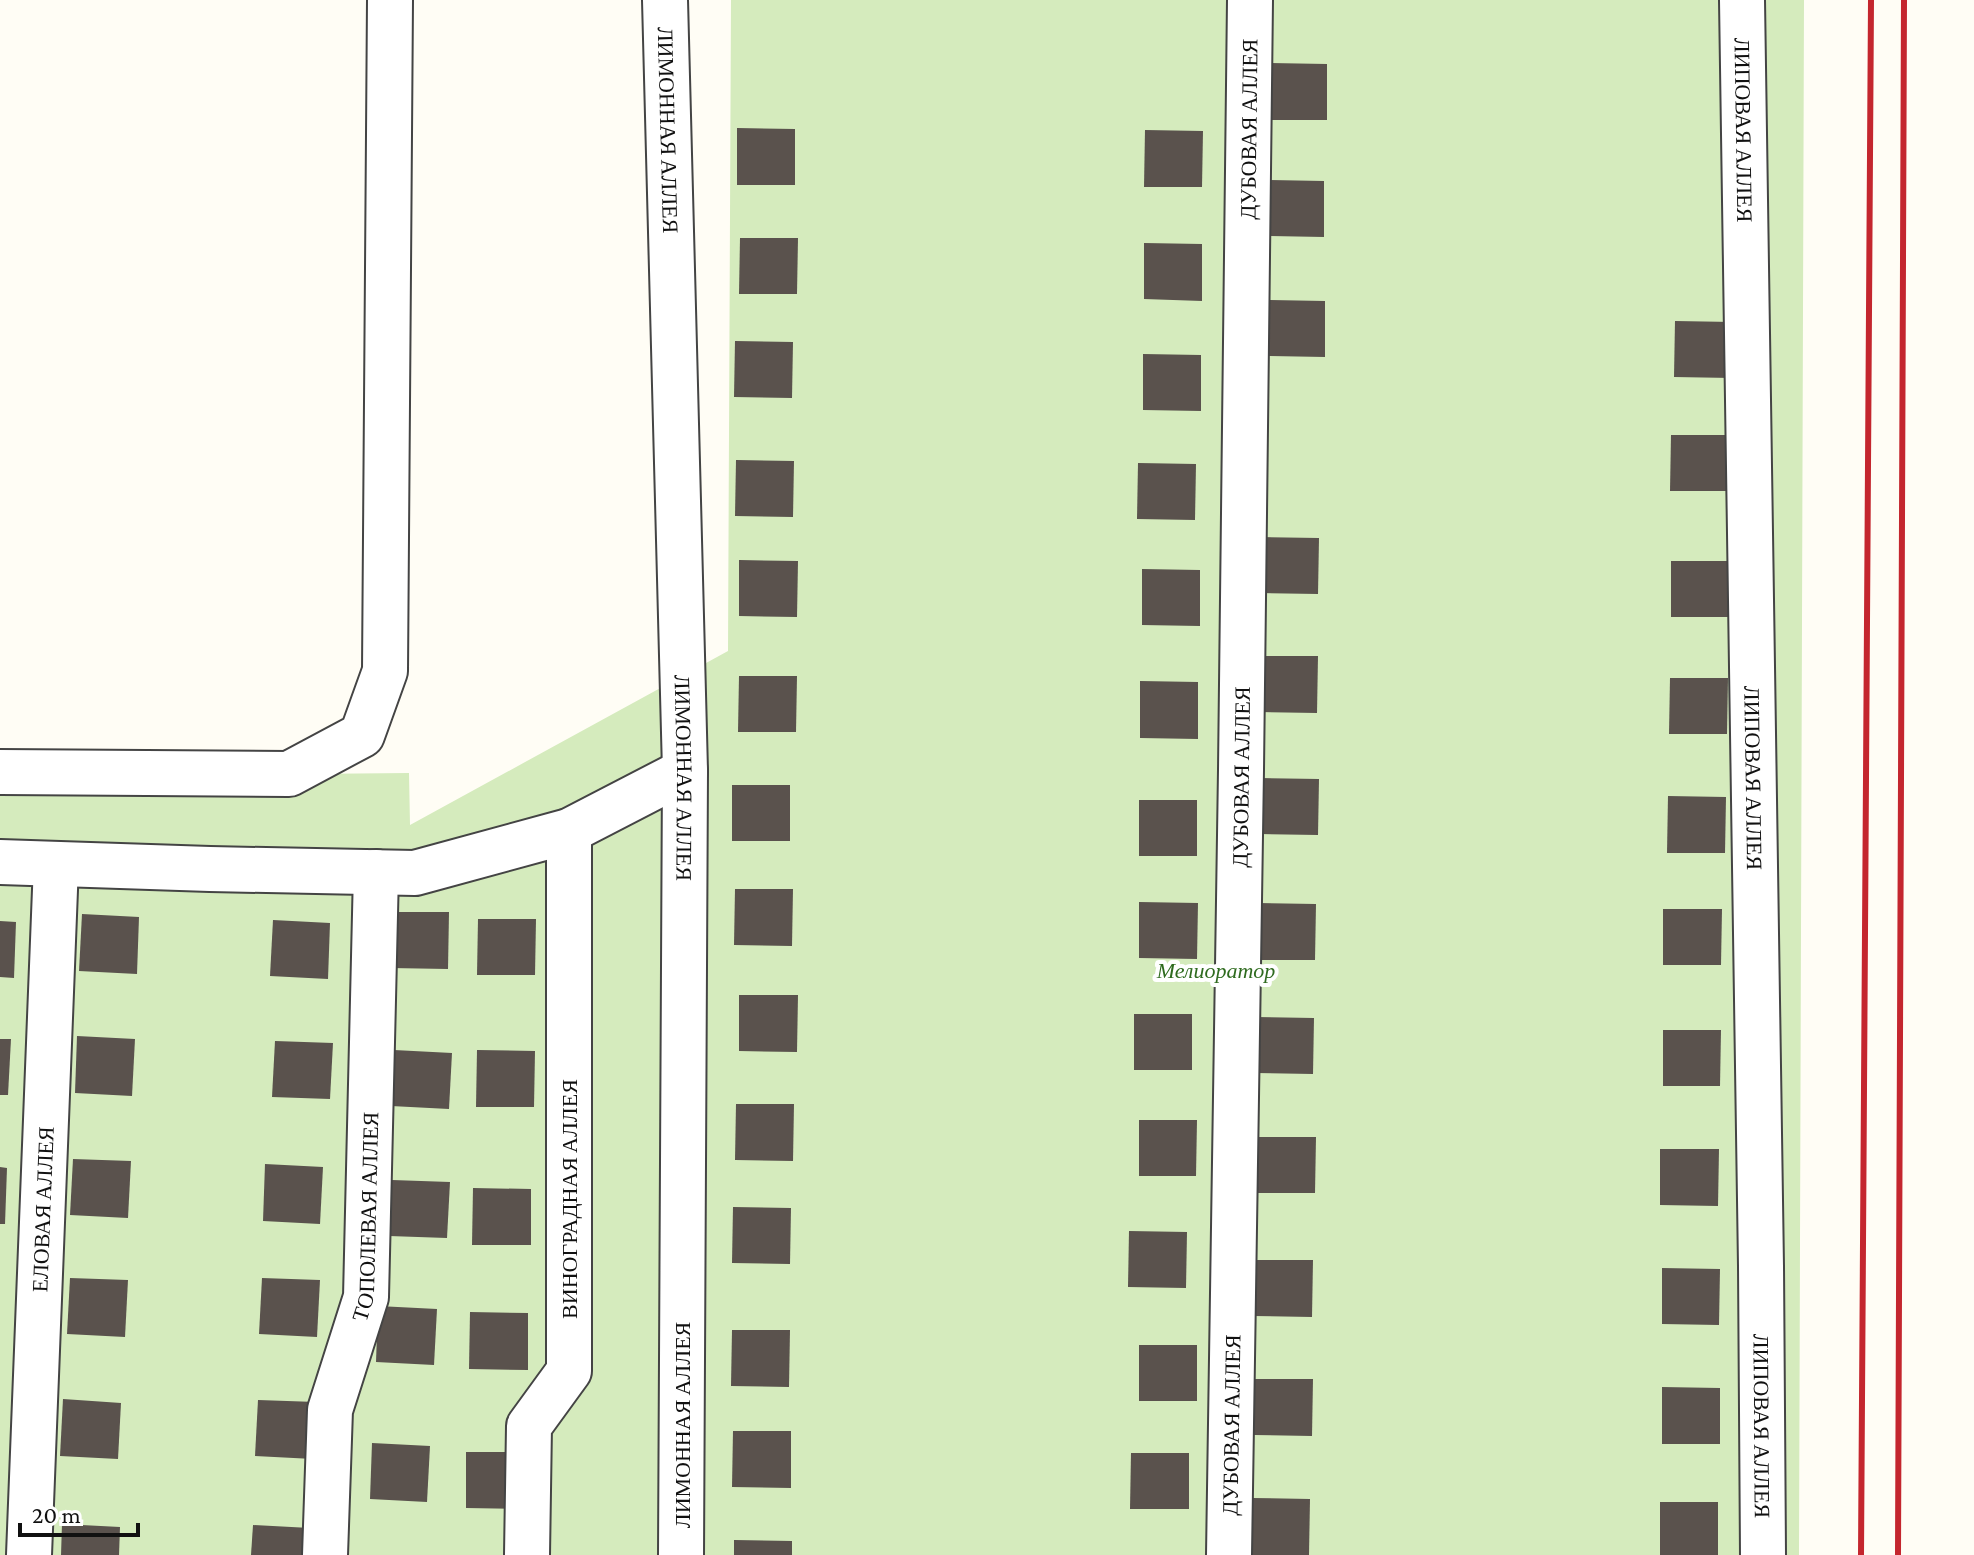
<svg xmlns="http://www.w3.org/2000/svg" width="1974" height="1555" viewBox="0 0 1974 1555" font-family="'Crimson Pro',serif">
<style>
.green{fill:#d5ebbd}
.building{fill:#5a524d}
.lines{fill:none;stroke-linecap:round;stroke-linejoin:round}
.minor-casing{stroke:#444;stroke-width:48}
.minor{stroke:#fff;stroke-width:44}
.rail{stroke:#c4262e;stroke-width:6}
.labels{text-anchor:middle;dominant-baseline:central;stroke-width:8;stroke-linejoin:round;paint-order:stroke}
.street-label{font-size:22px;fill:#111;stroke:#fff}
.park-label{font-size:22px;font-style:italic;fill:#2f6b1f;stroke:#fff}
</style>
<rect width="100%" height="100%" fill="#fffdf5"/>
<!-- green -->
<polygon class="green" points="731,0 1804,0 1799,1555 0,1555 0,777 409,773 410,825 728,651"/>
<!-- building -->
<g class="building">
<polygon points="1269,63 1327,64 1327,120 1269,120"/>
<polygon points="737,128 795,129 795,185 737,185"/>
<polygon points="1145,130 1203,131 1202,187 1144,187"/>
<polygon points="1266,180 1324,181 1324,237 1266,236"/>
<polygon points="740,238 798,238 797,294 739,294"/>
<polygon points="1144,243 1202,244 1202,301 1144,299"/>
<polygon points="1267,300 1325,301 1325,357 1267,356"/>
<polygon points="1675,321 1733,322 1732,378 1674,377"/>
<polygon points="735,341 793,342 792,398 734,397"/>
<polygon points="1143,354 1201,355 1201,411 1143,410"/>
<polygon points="1671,435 1729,435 1728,491 1670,491"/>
<polygon points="736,460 794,461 793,517 735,516"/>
<polygon points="1138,463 1196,464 1195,520 1137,519"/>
<polygon points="1261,537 1319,538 1318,594 1261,593"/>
<polygon points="739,560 798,561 797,617 739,616"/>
<rect x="1671" y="561" width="58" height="56"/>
<polygon points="1142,569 1200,570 1200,626 1142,625"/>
<polygon points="1260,656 1318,656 1317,713 1259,712"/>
<polygon points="739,676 797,676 796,732 738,732"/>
<polygon points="1670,678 1728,678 1727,734 1669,734"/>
<polygon points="1140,681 1198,682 1198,739 1140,738"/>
<polygon points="1261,778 1319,779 1318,835 1260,834"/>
<rect x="732" y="785" width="58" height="56"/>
<polygon points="1668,796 1726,797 1725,853 1667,853"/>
<rect x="1139" y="800" width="58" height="56"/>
<polygon points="735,889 793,889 792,946 734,945"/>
<polygon points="1139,902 1198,903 1197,959 1139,958"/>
<polygon points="1258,903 1316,904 1315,960 1257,960"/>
<polygon points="1663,909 1722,909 1721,965 1663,965"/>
<polygon points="391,912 449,912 448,969 390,968"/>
<polygon points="82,914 139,917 137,974 79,971"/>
<polygon points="478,919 536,919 535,975 477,975"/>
<polygon points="273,920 330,923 328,979 270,976"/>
<polygon points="0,921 16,922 14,978 0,977"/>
<polygon points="739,995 798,995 797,1052 739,1051"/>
<rect x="1134" y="1014" width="58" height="56"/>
<polygon points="1256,1017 1314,1018 1313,1074 1255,1073"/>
<polygon points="1663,1030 1721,1030 1720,1086 1663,1086"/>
<polygon points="77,1036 135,1039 132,1096 75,1093"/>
<polygon points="0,1039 11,1039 8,1095 0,1095"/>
<polygon points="275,1041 333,1043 330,1099 272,1097"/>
<polygon points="394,1050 452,1053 449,1109 391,1106"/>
<polygon points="477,1050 535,1051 534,1107 476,1107"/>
<polygon points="736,1104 794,1104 793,1161 735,1160"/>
<polygon points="1139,1120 1197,1120 1196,1176 1139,1176"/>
<polygon points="1258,1137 1316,1137 1315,1193 1257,1193"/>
<polygon points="1660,1149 1719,1149 1718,1206 1660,1205"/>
<polygon points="73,1159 131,1161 128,1218 70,1215"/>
<polygon points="265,1164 323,1167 320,1224 263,1221"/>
<polygon points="0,1167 7,1168 5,1224 0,1224"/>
<polygon points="392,1180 450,1182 447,1238 389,1236"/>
<polygon points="473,1188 531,1189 531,1245 472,1245"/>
<polygon points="733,1207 791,1208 790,1264 732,1263"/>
<polygon points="1129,1231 1187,1232 1186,1288 1128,1287"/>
<polygon points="1255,1260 1313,1260 1312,1317 1254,1316"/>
<polygon points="1662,1268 1720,1269 1719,1325 1662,1324"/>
<polygon points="70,1278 128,1280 125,1337 67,1334"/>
<polygon points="262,1278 320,1280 317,1337 259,1334"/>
<polygon points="378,1306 437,1309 434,1365 376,1362"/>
<polygon points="470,1312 528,1313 528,1370 469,1369"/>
<polygon points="732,1330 790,1330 789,1387 731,1386"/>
<rect x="1139" y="1345" width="58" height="56"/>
<polygon points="1255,1379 1313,1379 1312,1436 1254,1435"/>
<polygon points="1662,1387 1720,1388 1720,1444 1662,1444"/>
<polygon points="63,1399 121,1403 118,1459 60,1456"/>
<polygon points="258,1400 316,1402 313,1459 255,1456"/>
<polygon points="733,1431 791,1431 791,1488 732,1487"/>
<polygon points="372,1443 430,1446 427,1502 370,1499"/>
<polygon points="466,1452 524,1452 524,1509 466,1508"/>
<polygon points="1131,1453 1189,1453 1189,1509 1130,1509"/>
<polygon points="1252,1498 1310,1499 1309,1555 1251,1555"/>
<rect x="1660" y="1502" width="58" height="53"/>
<polygon points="62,1524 120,1527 119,1555 61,1555"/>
<polygon points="253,1525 310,1528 309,1555 251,1555"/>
<polygon points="734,1540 792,1541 792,1555 734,1555"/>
</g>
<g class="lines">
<defs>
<g id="minor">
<path id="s1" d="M665,0L685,771L681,1555"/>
<path id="s2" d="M1742,0L1761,1266L1763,1555"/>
<polyline points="0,772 289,774 362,735 385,671 390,0"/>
<polyline points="0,862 210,869 415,873 569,831 685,771"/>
<path id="s3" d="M29,1555L56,864"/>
<path id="s4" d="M325,1555L330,1410L366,1297L376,872"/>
<polyline points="527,1555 529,1426 569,1371 569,831"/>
<path id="s5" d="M1229,1555L1241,770L1250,0"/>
</g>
</defs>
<!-- minor casing -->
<use href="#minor" class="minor-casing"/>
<!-- minor -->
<use href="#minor" class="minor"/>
<!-- rail -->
<g class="rail">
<polyline points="1861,1555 1871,0"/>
<polyline points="1898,1555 1904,0"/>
</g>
</g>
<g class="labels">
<!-- street labels -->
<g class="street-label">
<text stroke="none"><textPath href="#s1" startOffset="130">ЛИМОННАЯ АЛЛЕЯ</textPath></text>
<text stroke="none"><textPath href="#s5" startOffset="1426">ДУБОВАЯ АЛЛЕЯ</textPath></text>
<text stroke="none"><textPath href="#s2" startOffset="130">ЛИПОВАЯ АЛЛЕЯ</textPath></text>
<text stroke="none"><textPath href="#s1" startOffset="778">ЛИМОННАЯ АЛЛЕЯ</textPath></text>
<text stroke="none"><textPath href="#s2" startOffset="778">ЛИПОВАЯ АЛЛЕЯ</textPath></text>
<text stroke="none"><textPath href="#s5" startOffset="778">ДУБОВАЯ АЛЛЕЯ</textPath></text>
<text transform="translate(569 1199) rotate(-90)">ВИНОГРАДНАЯ АЛЛЕЯ</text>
<text stroke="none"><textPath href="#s3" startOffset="346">ЕЛОВАЯ АЛЛЕЯ</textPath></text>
<text stroke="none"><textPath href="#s4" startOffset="344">ТОПОЛЕВАЯ АЛЛЕЯ</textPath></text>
<text transform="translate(682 1425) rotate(-90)">ЛИМОННАЯ АЛЛЕЯ</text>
<text stroke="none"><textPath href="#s5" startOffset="130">ДУБОВАЯ АЛЛЕЯ</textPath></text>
<text stroke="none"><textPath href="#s2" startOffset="1426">ЛИПОВАЯ АЛЛЕЯ</textPath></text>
</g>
<!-- park labels -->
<g class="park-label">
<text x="1216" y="970">Мелиоратор</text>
</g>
</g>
<!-- scale -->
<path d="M20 1523v12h118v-12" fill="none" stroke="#111111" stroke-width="4"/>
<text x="32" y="1523" font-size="24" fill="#111111" stroke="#ffffff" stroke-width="6" paint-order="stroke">20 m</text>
</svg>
